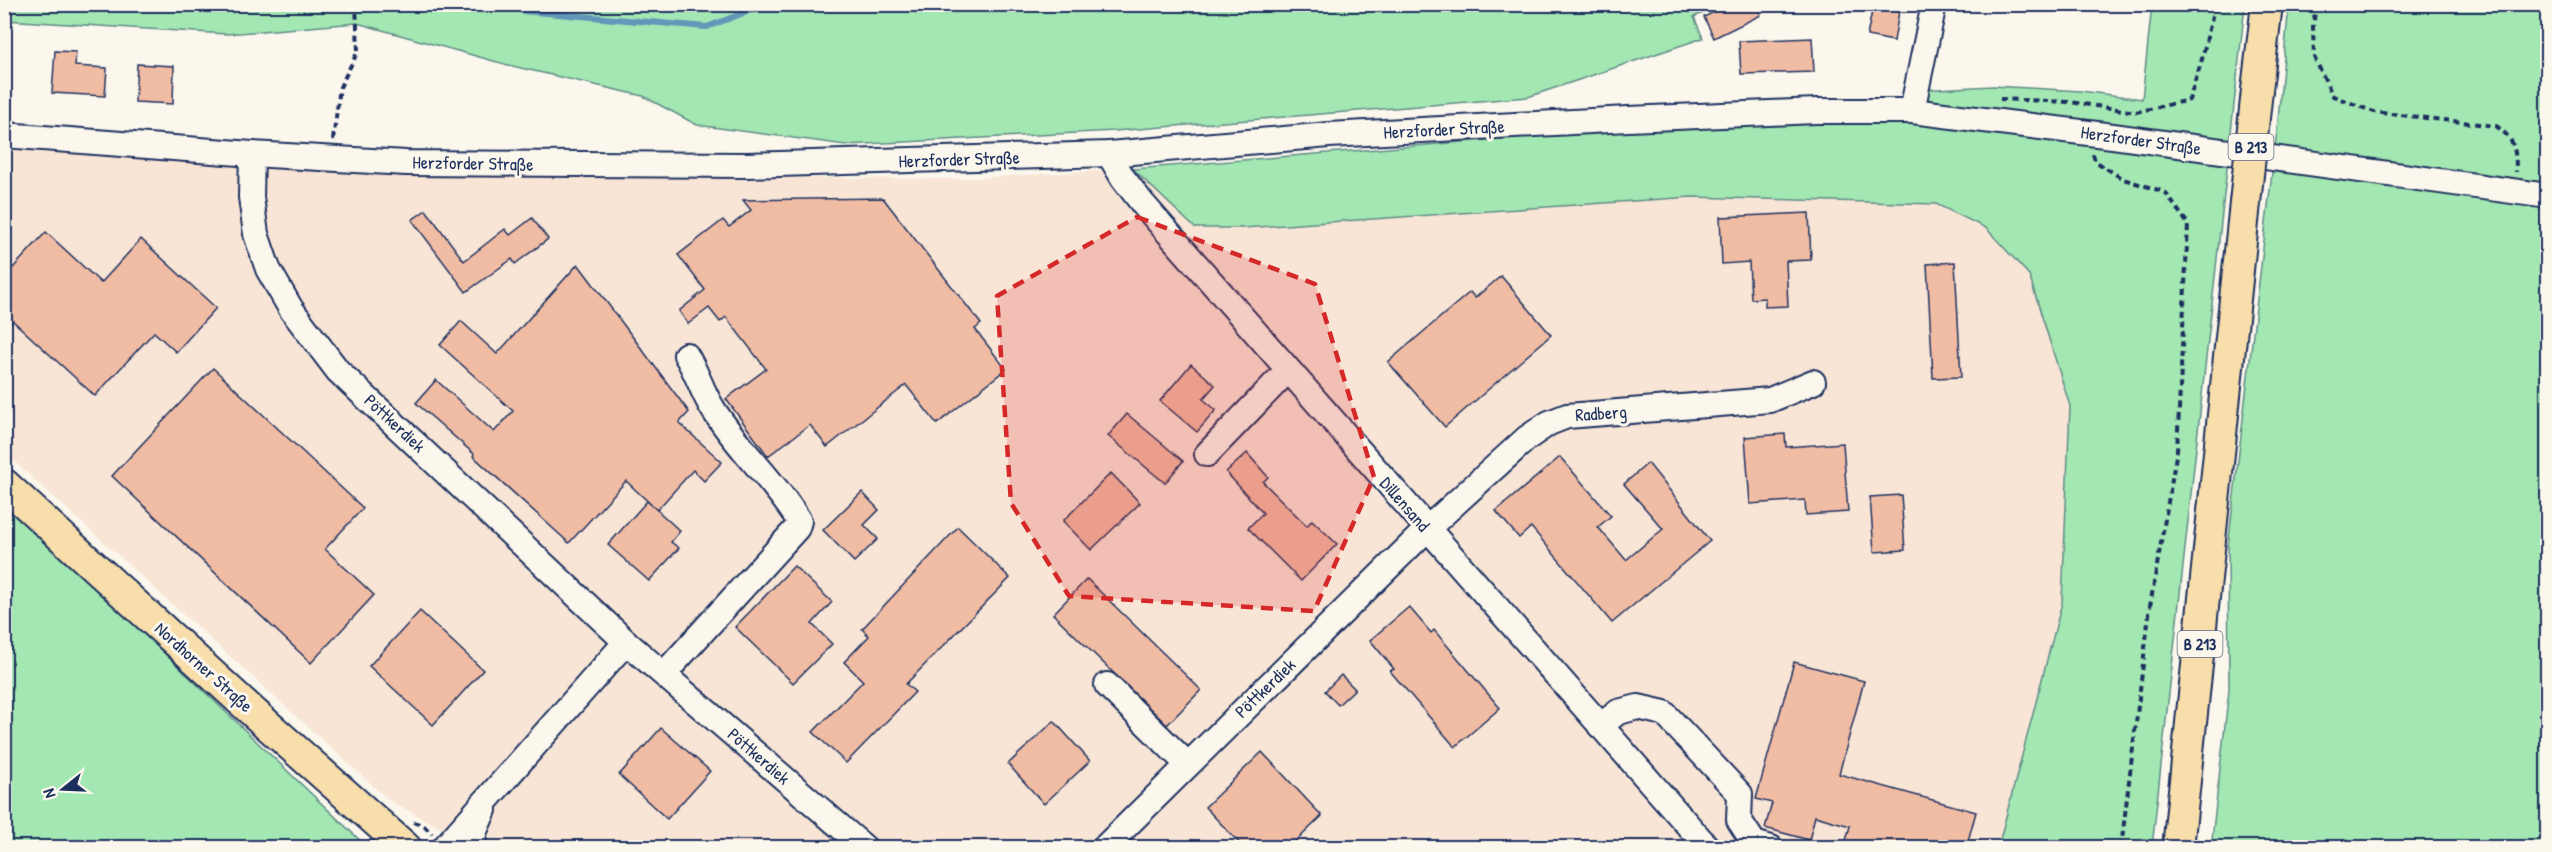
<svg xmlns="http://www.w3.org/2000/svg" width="2552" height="852" viewBox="0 0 2552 852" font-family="'Patrick Hand',sans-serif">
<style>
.built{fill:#f8e5d6}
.green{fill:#a3e7b2;stroke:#5f8b88;stroke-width:1.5}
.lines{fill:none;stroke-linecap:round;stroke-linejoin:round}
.stream{stroke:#6396b9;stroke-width:6}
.building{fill:#f1bca4;stroke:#1b2f5e;stroke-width:1.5}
.minor-casing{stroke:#1b2f5e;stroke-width:28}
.major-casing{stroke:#1b2f5e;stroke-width:34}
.path{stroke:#1b2f5e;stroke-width:4;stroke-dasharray:6 4.5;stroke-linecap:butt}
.minor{stroke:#fbf7ec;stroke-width:24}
.major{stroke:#f8deab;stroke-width:30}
.major-bridge-casing{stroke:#1b2f5e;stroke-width:34;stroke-linecap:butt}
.major-bridge{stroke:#f8deab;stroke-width:30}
.marked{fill:#d62828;fill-opacity:0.2;stroke:#d62828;stroke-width:4.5;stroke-dasharray:12 8;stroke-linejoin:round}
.labels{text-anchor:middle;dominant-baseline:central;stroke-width:6;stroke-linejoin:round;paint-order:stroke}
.shield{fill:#fbf7ec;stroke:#5e6b89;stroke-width:1.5}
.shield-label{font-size:16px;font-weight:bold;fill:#1b2f5e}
.street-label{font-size:18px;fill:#1b2f5e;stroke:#fbf7ec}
</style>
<rect width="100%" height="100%" fill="#fbf7ec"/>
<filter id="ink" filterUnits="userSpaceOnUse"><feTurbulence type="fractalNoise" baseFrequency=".0167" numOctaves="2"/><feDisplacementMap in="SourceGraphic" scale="12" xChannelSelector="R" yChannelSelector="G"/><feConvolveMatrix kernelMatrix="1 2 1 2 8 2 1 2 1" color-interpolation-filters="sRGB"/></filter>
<g filter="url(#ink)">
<!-- built -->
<polygon class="built" points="5,148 412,175 958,179 1133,169 1195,228 1243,228 1692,197 1936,204 1986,228 2029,275 2070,406 2062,603 1998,848 477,847 390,801 5,453"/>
<!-- green -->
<g class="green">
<polygon points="4,5 5,4 1721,5 1694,17 1703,38 1528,97 1114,131 846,145 697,125 643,96 508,65 357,23 227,34 5,20"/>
<polygon points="2152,5 2245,5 2152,847 1998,847 2062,603 2070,406 2029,275 1986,228 1936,204 1692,197 1243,228 1195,228 1133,169 1817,113 1912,111 1918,90 1993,86 2081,91 2142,99"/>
<polygon points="2289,5 2547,5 2547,847 2211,848 2229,690 2228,546 2277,130"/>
<polygon points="4,500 367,847 5,847"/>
</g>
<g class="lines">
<!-- stream -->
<polyline class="stream" points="500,4 523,11 707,27 767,4"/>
</g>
<!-- building -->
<g class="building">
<polygon points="1730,4 1755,4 1761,15 1714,38 1704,17"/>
<polygon points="1873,6 1899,11 1894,41 1867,36"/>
<polygon points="1812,38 1814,72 1741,74 1739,41"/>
<polygon points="55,51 76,52 75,66 107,68 105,96 52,93"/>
<polygon points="137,64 174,66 173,104 135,102"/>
<polygon points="883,198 981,324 975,329 1006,369 937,424 906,385 827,447 810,425 768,456 726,399 766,369 726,317 720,322 709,308 688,324 679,311 705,290 678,255 723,220 729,227 751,210 743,200"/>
<polygon points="426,210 464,261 505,229 510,235 532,218 548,239 515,264 512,259 466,292 412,220"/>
<polygon points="1809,213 1811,260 1786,261 1788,306 1765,307 1765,298 1751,299 1749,262 1722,264 1720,217"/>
<polygon points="46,232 101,283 141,239 216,308 176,352 154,332 95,396 13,321 4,329 4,260 13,268"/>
<polygon points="1955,262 1961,377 1933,378 1927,264"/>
<polygon points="578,264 689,412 679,423 722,462 704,481 693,470 657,510 626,481 569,543 473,456 474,454 416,403 436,380 494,432 513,411 440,345 461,321 497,354"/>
<polygon points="1501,276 1551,335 1445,427 1388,362 1470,292 1475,298"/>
<polygon points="1191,364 1215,385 1203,399 1216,410 1197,432 1160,401"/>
<polygon points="213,368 363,508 325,549 374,595 311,663 112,476"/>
<polygon points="1127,414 1183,461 1165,483 1108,436"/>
<polygon points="1785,434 1786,447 1843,443 1848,512 1806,515 1805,500 1750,504 1745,437"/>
<polygon points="1247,453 1268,477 1263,482 1307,526 1312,520 1337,544 1301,581 1248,528 1263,513 1226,472"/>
<polygon points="1560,457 1611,516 1598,527 1626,560 1663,529 1624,484 1648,463 1710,541 1612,623 1531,527 1519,538 1496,511"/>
<polygon points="1111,473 1140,503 1091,550 1063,521"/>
<polygon points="862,492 879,510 864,525 878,539 854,562 823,530"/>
<polygon points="1901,495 1905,550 1874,552 1870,497"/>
<polygon points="647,501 680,531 671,542 679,548 649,581 608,545"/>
<polygon points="958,527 1010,578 906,684 915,692 846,763 813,732 863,681 844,662 869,636 862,629"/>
<polygon points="794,566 832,602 812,624 832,644 793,683 735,627"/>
<polygon points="1087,579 1201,690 1167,725 1053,614"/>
<polygon points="1409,607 1431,633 1434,630 1500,708 1455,747 1390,671 1394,669 1370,640"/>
<polygon points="420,611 483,670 433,725 369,666"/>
<polygon points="1794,662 1864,681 1839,774 1976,812 1966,848 1844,848 1850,826 1815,816 1809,840 1765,828 1772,803 1756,799"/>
<polygon points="1341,675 1355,689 1338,705 1325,691"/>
<polygon points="1054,721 1090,761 1044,804 1008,764"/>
<polygon points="661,728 710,771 667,819 619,775"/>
<polygon points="1262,752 1322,816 1289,848 1244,848 1205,807"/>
</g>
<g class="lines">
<defs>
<g id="minor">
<polyline points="1912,111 1934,4"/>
<polyline points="4,135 252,154 406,163 746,165 1109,154 1329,135 1628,119 1816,111 1912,111 2113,136 2548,196"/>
<polyline points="252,154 251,197 256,234 268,269 291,309 338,371 626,642 865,848"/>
<polyline points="1109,154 1123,178 1143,204 1708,848"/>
<polyline points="1207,454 1288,370"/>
<path d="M664,674L797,528L799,521C775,481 738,449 713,409C702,392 697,372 686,355"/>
<polyline points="1107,685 1187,764"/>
<polyline points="1600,726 1618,712 1638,707 1664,713 1740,794 1739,820 1754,843 1771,848"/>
<polyline points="444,848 626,642"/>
<polyline points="473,848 474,833 484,810"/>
<polyline points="1104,848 1427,529 1527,438 1549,423 1567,416 1770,400 1813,382"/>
</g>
<g id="major">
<polyline points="2257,90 2267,4"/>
<polyline points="4,484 254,713 406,848"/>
<polyline points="2178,848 2245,203"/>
</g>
</defs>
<!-- minor casing -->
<use href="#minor" class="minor-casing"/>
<!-- major casing -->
<use href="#major" class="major-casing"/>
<!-- path -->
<g class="path">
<path d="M2316,4L2313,27L2314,57L2333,96L2374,112L2496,126C2515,139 2516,150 2516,172"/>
<polyline points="2000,99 2070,102 2136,112 2189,100 2201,63 2215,4"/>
<polyline points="333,140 340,87 358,51 356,4"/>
<polyline points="2093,154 2095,161 2123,179 2165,192 2188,224 2177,450 2150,606 2121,848"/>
<polyline points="414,822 424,826 432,834"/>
</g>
<!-- minor -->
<use href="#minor" class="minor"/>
<!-- major -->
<use href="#major" class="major"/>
<defs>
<polyline id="major-bridge" points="2245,203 2257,90"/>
</defs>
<!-- major-bridge casing -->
<use href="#major-bridge" class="major-bridge-casing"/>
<!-- major-bridge -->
<use href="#major-bridge" class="major-bridge"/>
</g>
</g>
<!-- marked area -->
<path class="marked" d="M1137,217L1315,284L1374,477L1314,611L1069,596L1011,503L997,296Z"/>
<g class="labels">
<!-- shield labels -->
<g class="shield">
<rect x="2228.5" y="134" width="45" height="26" rx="4.5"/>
<rect x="2177.5" y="631" width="45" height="26" rx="4.5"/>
</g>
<g class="shield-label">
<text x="2251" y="147">B 213</text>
<text x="2200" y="644">B 213</text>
</g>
<!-- street labels -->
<g class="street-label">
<text transform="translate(1444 129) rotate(-3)">Herzforder Straße</text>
<text transform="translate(2141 140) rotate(8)">Herzforder Straße</text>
<text transform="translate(959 159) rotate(-2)">Herzforder Straße</text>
<text transform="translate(473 163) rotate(1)">Herzforder Straße</text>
<text transform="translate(1601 413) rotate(-4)">Radberg</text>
<text transform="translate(395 423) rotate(43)">Pöttkerdiek</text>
<text transform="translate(1405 504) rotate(49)">Dillensand</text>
<text transform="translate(204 667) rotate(42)">Nordhorner Straße</text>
<text transform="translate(1265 688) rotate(-44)">Pöttkerdiek</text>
<text transform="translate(759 756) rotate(41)">Pöttkerdiek</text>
</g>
</g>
<!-- margin -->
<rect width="2552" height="852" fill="none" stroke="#fbf7ec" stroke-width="24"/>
<rect x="12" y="12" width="2528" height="828" fill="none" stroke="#1b2f5e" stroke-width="2" filter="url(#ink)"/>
<!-- north arrow -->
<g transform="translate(63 789) rotate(252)" stroke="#fbf7ec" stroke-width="4.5" paint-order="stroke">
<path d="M0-4.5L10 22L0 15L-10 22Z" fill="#1b2f5e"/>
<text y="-9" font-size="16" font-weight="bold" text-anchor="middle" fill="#1b2f5e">N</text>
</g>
</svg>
